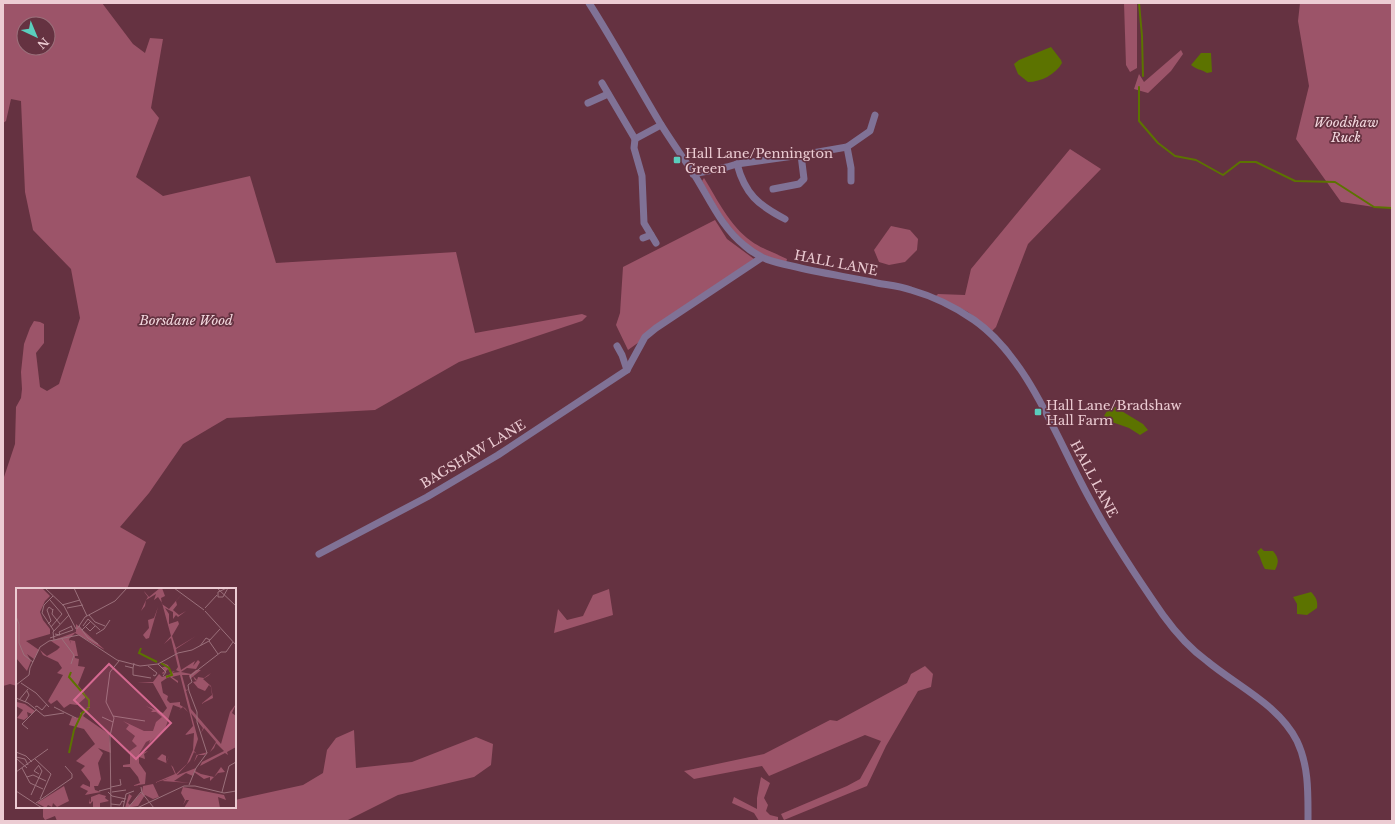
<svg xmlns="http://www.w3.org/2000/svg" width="1395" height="824" viewBox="0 0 1395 824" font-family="'Libre Baskerville',serif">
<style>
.green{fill:#9c5469;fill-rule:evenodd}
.water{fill:#5c7300}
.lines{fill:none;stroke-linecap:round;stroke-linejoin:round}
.stream{stroke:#5c7300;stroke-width:2}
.minor{stroke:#807296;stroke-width:7}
.poi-dot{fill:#5acebd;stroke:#653241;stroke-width:1.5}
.labels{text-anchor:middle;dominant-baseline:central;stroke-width:3.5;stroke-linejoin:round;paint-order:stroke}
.park-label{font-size:13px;font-style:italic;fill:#f3d8de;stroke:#653241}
.poi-label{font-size:13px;fill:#ecccd3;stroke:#653241;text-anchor:start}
.street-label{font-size:13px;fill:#ecccd3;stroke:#653241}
.inset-river{fill:none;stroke:#5c7300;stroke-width:2}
.inset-road{fill:none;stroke:#9b707b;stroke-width:1}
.view{fill:#d56991;fill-opacity:0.15;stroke:#d56991;stroke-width:2}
.inset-edge{fill:none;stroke:#ecccd3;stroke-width:2}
</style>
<rect width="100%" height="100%" fill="#653241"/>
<!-- green -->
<g class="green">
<path d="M3,3H102L133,44L145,53L150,38L163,39L151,108L159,118L136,177L163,196L250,176L276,263L456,252L475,333L582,314L587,316L582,321L459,362L375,410L227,418L183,444L149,493L120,527L146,542L127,589H17V686L10,684L3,686C3,675 5,666 3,657V480L15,444L16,407L21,398L22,389L21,372L24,344L30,328L34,321L40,322L44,324V343L36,353L40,387L47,391L59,384L80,318L71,269L33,230L25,192L21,101L11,99L6,121L3,123ZM24,24H48V48H24Z"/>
<polygon points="1124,3 1137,3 1137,68 1130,72 1126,65"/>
<polygon points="1300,3 1392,3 1392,207 1374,207 1341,202 1296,139 1309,86 1298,21"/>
<polygon points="1181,50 1183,54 1171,71 1148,93 1134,89 1139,74 1144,82"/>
<polygon points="1070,149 1101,169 1028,244 996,327 992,331 968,312 936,296 938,294 965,295 971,269"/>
<path d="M704,178C717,199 730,226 751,241C762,249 775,253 787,259L786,263C776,259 764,256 755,250C730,233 716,206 702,181Z"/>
<polygon points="715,220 727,239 754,259 628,350 616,325 620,313 623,267"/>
<polygon points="891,226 910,230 918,239 917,250 905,262 889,265 879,262 874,250"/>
<polygon points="609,589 613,615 554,633 558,609 567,620 583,616 593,595"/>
<polygon points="925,666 933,674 931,687 918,691 886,746 867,786 784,820 781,814 847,786 860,779 881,741 865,735 769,776 762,766 694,779 684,771 764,754 830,720 837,721 907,683 911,674"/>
<polygon points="354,730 356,768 412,762 476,737 493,744 491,765 474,777 398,795 346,821 57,821 55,816 45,820 43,817 43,807 235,807 235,800 303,785 323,773 327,750 336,738"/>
<polygon points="761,777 770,783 764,798 768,805 766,811 770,815 778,817 778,821 759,821 754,813 732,803 734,797 757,809 757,798"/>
</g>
<!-- water -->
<g class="water">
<path d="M1051,47L1061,60L1062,63C1056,74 1041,82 1028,82L1018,74L1014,64L1019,60Z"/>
<path d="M1201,53H1211L1212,72L1207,73C1201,69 1197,70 1191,65Z"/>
<polygon points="1110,406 1115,407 1143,424 1148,430 1140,435 1129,428 1109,421 1104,416"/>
<path d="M1261,548L1264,551H1273C1279,558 1279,562 1275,570L1265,569C1261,563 1261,557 1257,552Z"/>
<path d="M1311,592C1316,597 1318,601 1317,608L1307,615L1297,614V604L1293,597Z"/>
</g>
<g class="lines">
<!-- stream -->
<g class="stream">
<polyline points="1139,3 1142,36 1143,76"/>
<polyline points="1139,87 1139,121 1158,143 1175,156 1196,160 1223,175 1240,162 1256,162 1295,181 1335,182 1374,207 1392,208"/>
</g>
<!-- minor -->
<g class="minor">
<path d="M589,3C614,42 636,83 660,123C670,139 681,155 692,171C709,197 720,226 745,246C760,259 773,262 792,266C820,273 849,277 877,283C888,285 900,286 911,290C932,296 955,307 974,320C1030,359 1059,445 1092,503C1113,542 1138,579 1163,615C1176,633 1189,648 1207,661C1237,686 1279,705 1297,741C1309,766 1308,794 1308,821"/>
<polyline points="602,83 635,139 634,148 642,176 644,223 656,243"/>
<polyline points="588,103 608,94"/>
<polyline points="635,139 661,125"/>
<polyline points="847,147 851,168 851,181"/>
<path d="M737,164C745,194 758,205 785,219"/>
<polyline points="693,174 727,167 737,164 801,155 847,147 870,131 875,115"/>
<polyline points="773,189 799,184 804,179 801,155"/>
<polyline points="643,238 651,235"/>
<polyline points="617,346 622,355 627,370"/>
<polyline points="319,554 427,497 498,455 627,370 645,337 656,328 761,258"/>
</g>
</g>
<!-- markers -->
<g class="poi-dot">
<rect x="673" y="156" width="8" height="8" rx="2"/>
<rect x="1034" y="408" width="8" height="8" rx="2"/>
</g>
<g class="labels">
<!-- park labels -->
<g class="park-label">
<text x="1346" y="122">Woodshaw<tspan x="1346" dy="15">Ruck</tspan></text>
<text x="186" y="320">Borsdane Wood</text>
</g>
<!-- poi labels -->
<g class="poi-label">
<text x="685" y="153">Hall Lane/Pennington<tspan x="685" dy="15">Green</tspan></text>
<text x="1046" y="405">Hall Lane/Bradshaw<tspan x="1046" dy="15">Hall Farm</tspan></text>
</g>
<!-- street labels -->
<g class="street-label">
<text transform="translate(836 263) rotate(11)">HALL LANE</text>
<text transform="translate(473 454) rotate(-31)">BAGSHAW LANE</text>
<text transform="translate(1094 479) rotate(62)">HALL LANE</text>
</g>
</g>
<!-- overview -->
<g transform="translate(16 588)">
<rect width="220" height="220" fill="#653241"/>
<path d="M0,0H26L34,8L29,13L33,17L29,13L24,24L27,32L34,41V46L10,53L23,62L18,71L11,66L15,73L11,83L0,70ZM144,0H146L149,8L145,10L146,16L153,21L165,7L166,6L160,13L161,17L157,22L163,27L170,23L162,29L160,27L157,31V24L149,20L153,26V36L162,33L163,36L156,48L160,60L180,48L160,61L165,82L179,73L177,78L182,72L184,74L180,81L171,80L165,84L175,86L180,82H185L174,91L173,87H166L170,102L173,101L170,103L175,121L205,156L214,124L220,116L216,125L220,128V159L211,164L212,167L209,165L184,178L186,174L208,163L200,155L198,160L194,164L200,154L188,140L185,145L187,140L175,125L182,151L178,163L180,165L181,167L192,164L188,167H182L178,174L181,166L178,164L174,173L160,188L138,195L159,186L155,177L141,171L146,166L150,168V174L153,168L150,175L155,177L157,179L160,186L171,176L177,162L178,145L169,147L167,156L169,147L177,138L164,87L156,89L162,93V95L154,89L151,90L145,94L147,105L152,108L151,112L154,115L164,114V117L169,120L172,124L167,119L163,122L165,120L157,117L149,141L133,155L134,152L130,154L123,166L132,163L128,166L129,171L123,169V175L130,185L129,196L116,198L124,195L122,189L114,179H107V177L114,176V163L121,158L116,153L119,148L110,141L113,137L107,133L128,143H137L140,134L146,129L140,124H135L137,122L130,118L147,125L151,120L137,95L121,94H137L143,86L146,89L155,86L152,81L147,86L146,85L149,83L146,79H149L145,74L152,77L155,84L159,83L156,85L164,84L160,82L162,79L155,50L148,56L155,48L146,15L142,9L138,12L140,6L130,12L129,18L125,23L130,12L132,9L129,5L128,3L133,9ZM142,19L133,50L130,51L127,47L133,40L132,32L138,30ZM60,36L89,62L59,45L53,51L55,56L54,52L59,53L62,68H59V70L63,71L62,78L69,79L62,97L69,106V110L61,117L54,116L48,120L41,112L35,116L32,113L47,87L41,85L46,80L42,74L27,67L24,62L31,68L41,62L44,59L35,53L60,44ZM195,85L192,88L187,91L195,98L197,110L185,116L196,107L195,99L193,97L189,103L182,100L177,94L181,93L179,92L177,88L181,92L182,89L188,90ZM1,114L9,116L19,123L16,126L11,124L12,129L8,132L1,130L7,122L0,118ZM70,119H74L67,128L93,146L95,165L82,160L87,165L82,175L85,191L82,198H78L79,202L85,204L69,207L72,203L64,199L67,196L74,199V194L65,182L69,178L60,173L79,156L68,141L53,137L56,129L64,130V125L73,120ZM205,179L209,184L202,185L194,193V189L188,191L178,184L177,188L170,185L158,193L174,195L146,193L180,180L179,183L185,186L198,189ZM137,196L143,209L137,211L129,207L122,218L109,220L113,206L116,208L112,215L114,217L126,204L127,198ZM48,198L53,213L41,219L37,215L36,219L32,217L30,220L21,215ZM167,199L208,207L210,212L202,209L204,220H168L173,212H170L167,217L169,212L165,205ZM83,206L90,208L89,210L93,213L84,215V220H77V213L74,216L73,215L74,210L73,213L75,214V209Z" fill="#9c5469"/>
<path class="inset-river" d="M125,60L123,65L141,74M145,75L153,80L156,87L150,89M55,84L53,89L73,112V119M53,165L58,142L66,125L73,120"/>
<path class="inset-road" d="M29,0L48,18L60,41M58,0L71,28M158,0L188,22M201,0L220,18M211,0L202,4V9H207L212,0M37,8L28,17L26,25L38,43M34,12L46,26L35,39M46,17L64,12M51,20L67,17M189,20L201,7M37,21L36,26L44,36M189,23L220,57M73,27L79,34L89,38M0,28L3,36V55M32,36L35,33L31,22L33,19L37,22M63,38L72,50L82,56M67,38L72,31L84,42M70,39L74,43L79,38M61,41L69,29L99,13L111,0M66,42L75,33M39,46L44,47L43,44L56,38M80,46L88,41L94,32M34,50L57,42L55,38M46,51L58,67L55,76M38,52L37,44L53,27M193,53L202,66M3,55L8,67L17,74M184,58L190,50L194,52M142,76L150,84L147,88M109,78L117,80L118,75M132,78L141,85L139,88L137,87M117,80V87L135,90M5,95L20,105L33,119M0,97L13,87L14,80L24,59L33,53L63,47L101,72L124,78L142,76L162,65L176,62L193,53L204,41M0,110L12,115L28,128L48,125M3,112L12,101M9,114L13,107L11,103M19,119L21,118L26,122L31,116M38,119L60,130M97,128L129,133M86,129L97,134M12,141L6,136L21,121M0,164L10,168L16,174M0,169L9,171L12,177M0,170L11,180M19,171L35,186L24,211M6,180L14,195L27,201M0,184L32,161M23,186L18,183L23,177M11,189L17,187L30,193M173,197L180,180L191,165L181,134V124L173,103L172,97L176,94L174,88L205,64H210L217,54M95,199L105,197L104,191M125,199L126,205L138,220M0,203L26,220M83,203L95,200M92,204L96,208L110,211M96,204L110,202M206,204L213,178L220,174M15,207L26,183L23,178M20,215L56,190V186L49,178M95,216L104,217L106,213L109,214M95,220L94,148L98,130L90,114L94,84L103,73M107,220L110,206L118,203M112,220L125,204M121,220L168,198H179L208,205L220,203"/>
<path class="view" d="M93,76L155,135L120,171L58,112Z"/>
<rect width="220" height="220" class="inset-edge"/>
</g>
<!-- border -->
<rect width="1395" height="824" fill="none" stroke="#ecccd3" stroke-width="8"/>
<!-- north arrow -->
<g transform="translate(36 36) rotate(136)"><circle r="19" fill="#653241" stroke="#9b707b"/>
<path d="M0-3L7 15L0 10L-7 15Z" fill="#5acebd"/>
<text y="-6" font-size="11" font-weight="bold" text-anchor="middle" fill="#ecccd3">N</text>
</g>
</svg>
